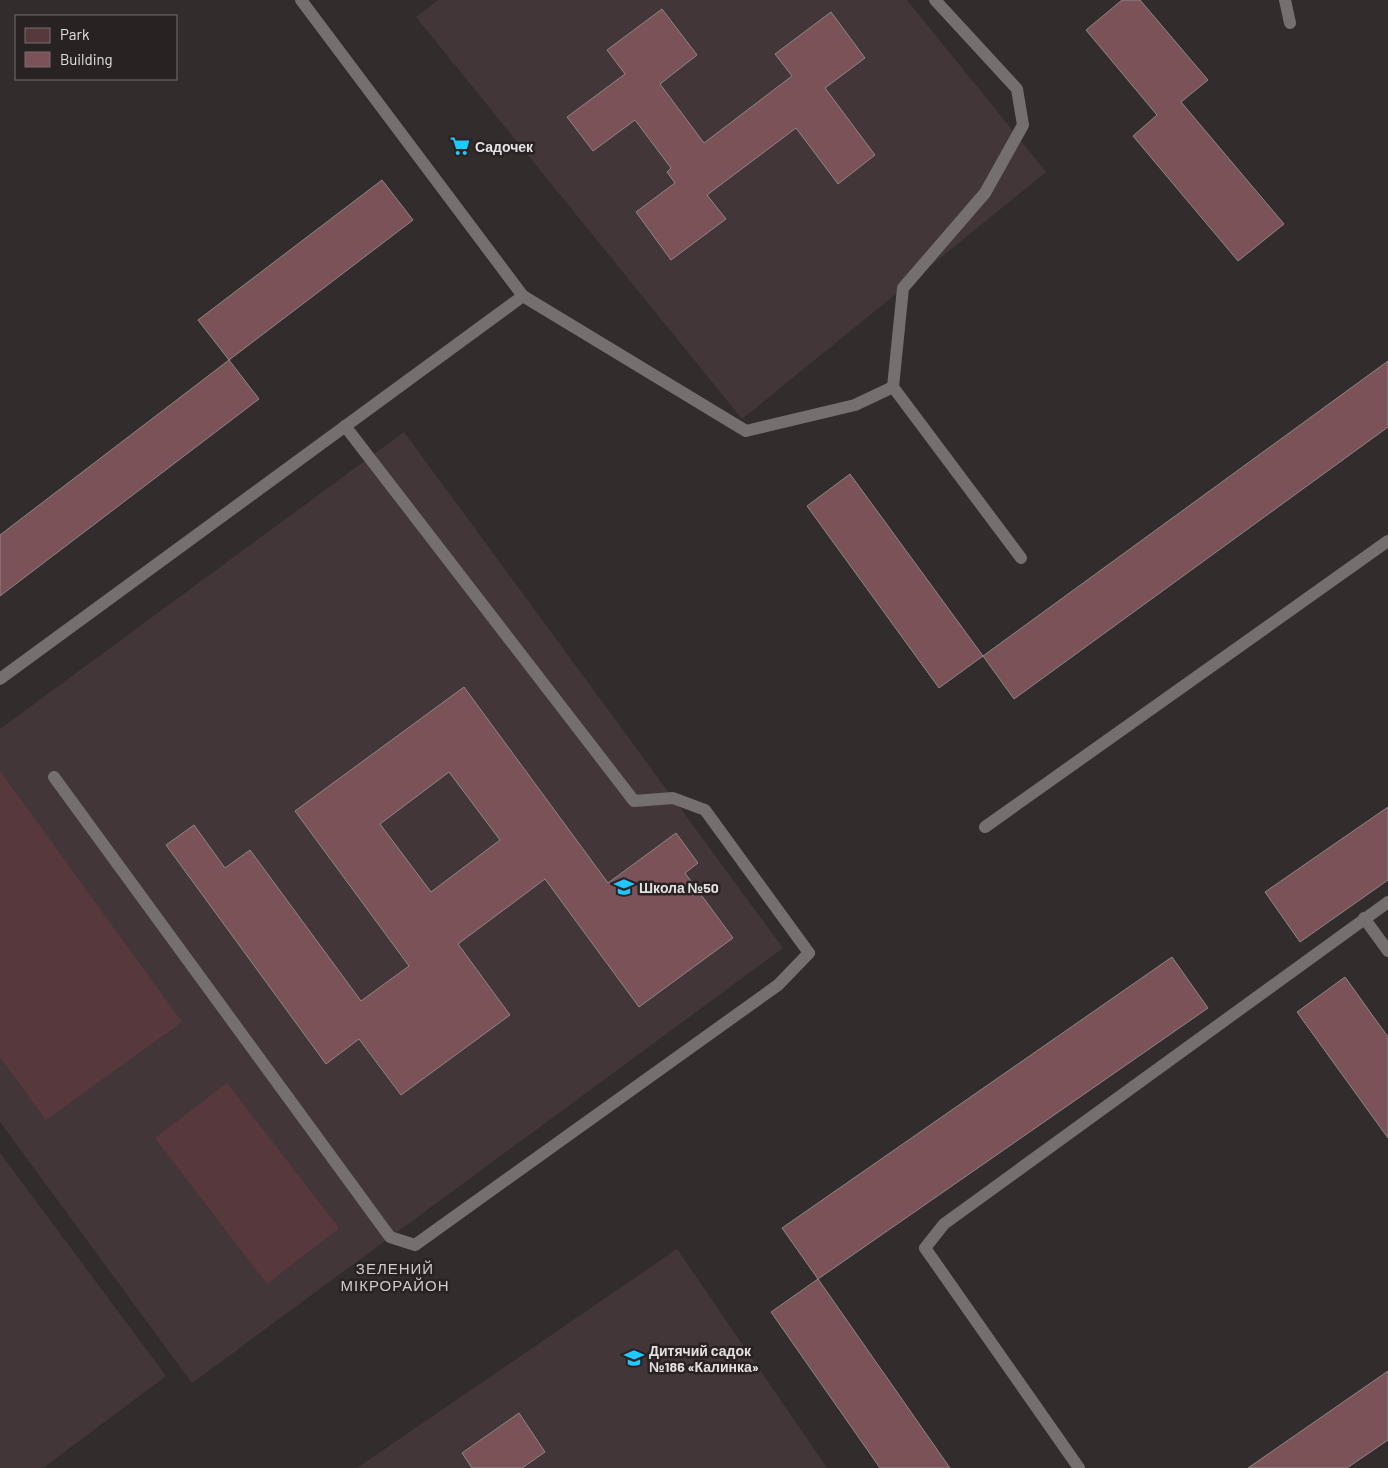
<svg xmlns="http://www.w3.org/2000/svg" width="1388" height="1468" viewBox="0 0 1388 1468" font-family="Barlow,sans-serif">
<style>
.built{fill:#433638}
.green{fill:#57393d}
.building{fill:#7c5259;stroke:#8d8687;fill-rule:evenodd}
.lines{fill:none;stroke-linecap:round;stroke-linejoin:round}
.lane{stroke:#766f70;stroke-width:12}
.labels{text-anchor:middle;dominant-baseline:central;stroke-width:5;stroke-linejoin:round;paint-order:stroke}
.poi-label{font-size:14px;font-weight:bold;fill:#e4e0e1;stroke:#292223;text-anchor:start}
.neighbourhood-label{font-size:15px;letter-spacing:1px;fill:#d2cacb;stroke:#292223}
</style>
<rect width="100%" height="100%" fill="#332c2d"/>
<!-- built -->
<g class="built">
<polygon points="438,0 907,0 1046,172 742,419 416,17"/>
<polygon points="404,432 783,948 192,1383 0,1122 0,729"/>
<polygon points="0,1153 166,1376 43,1468 0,1468"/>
<polygon points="677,1249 827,1468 357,1468"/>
</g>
<!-- green -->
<g class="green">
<polygon points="0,771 182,1022 46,1120 0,1057"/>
<polygon points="227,1083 339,1228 267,1284 155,1138"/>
</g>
<!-- building -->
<g class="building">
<polygon points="1122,0 1140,0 1208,80 1181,102 1284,224 1238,261 1133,136 1157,115 1086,30"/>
<polygon points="662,9 697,55 660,84 704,143 792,76 775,54 831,12 865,58 825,88 875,155 838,184 796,128 707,195 726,219 671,260 636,212 675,183 667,172 671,168 635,120 593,151 567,117 625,74 607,50"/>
<polygon points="382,180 413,220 229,360 198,320"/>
<polygon points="229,360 259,399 0,596 0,535"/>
<polygon points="1388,361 1388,427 1014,699 983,656"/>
<polygon points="850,474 983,656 939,688 807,506"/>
<path d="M464,687L608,883L676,833L698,863L685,873L733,938L639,1007L545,879L458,944L510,1015L401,1095L359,1039L326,1064L166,845L194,825L225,868L250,850L361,1001L409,966L295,811ZM449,772L500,840L431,892L380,824Z"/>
<polygon points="1388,807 1388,880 1300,942 1265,892"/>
<polygon points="1172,957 1208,1008 818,1279 782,1228"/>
<polygon points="1345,977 1388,1037 1388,1138 1297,1012"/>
<polygon points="818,1279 950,1468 880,1468 771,1312"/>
<polygon points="1388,1371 1388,1440 1347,1468 1248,1468"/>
<polygon points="519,1413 545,1452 522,1468 472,1468 462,1453"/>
</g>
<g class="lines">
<!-- lane -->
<g class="lane">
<polyline points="301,0 523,296 746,431 855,405 893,387 1021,558"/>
<polyline points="1285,0 1290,23"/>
<polyline points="893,387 903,288 985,193 1023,125 1017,89 935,0"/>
<polyline points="0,679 523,296"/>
<polyline points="54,777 390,1237 415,1245 778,985 809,953 705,810 673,798 634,801 345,426"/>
<polyline points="985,827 1388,541"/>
<polyline points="1364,918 1388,951"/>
<polyline points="1079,1468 925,1248 944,1224 1388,902"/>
</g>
</g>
<!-- icons -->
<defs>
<symbol id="supermarket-bare" viewBox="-9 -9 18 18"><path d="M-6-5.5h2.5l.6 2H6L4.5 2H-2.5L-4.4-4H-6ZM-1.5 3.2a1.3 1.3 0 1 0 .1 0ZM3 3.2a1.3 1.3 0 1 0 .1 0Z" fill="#20c9fd" stroke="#292223" stroke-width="2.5" paint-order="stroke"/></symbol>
<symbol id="school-bare" viewBox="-9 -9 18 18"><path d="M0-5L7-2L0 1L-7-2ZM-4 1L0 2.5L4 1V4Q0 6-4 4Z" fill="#20c9fd" stroke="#292223" stroke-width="2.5" paint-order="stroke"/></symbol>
</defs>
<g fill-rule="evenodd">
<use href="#supermarket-bare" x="446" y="132" width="28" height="28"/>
<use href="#school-bare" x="610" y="873" width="28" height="28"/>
<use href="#school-bare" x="620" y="1344" width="28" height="28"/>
</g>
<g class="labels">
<!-- poi labels -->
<g class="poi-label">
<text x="475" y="146">Садочек</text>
<text x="639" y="887">Школа №50</text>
<text x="649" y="1350">Дитячий садок<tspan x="649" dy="16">№186 «Калинка»</tspan></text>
</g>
<!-- neighbourhood labels -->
<g class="neighbourhood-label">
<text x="395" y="1268">ЗЕЛЕНИЙ<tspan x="395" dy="17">МІКРОРАЙОН</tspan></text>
</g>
</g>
<!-- legend -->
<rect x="15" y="15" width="162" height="65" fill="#292223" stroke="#746e6f"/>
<rect x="25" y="28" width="25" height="15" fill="#57393d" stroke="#746e6f"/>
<text x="60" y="40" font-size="15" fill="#e4e0e1">Park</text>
<rect x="25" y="52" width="25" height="15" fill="#7c5259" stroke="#746e6f"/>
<text x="60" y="65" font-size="15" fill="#e4e0e1">Building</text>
</svg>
